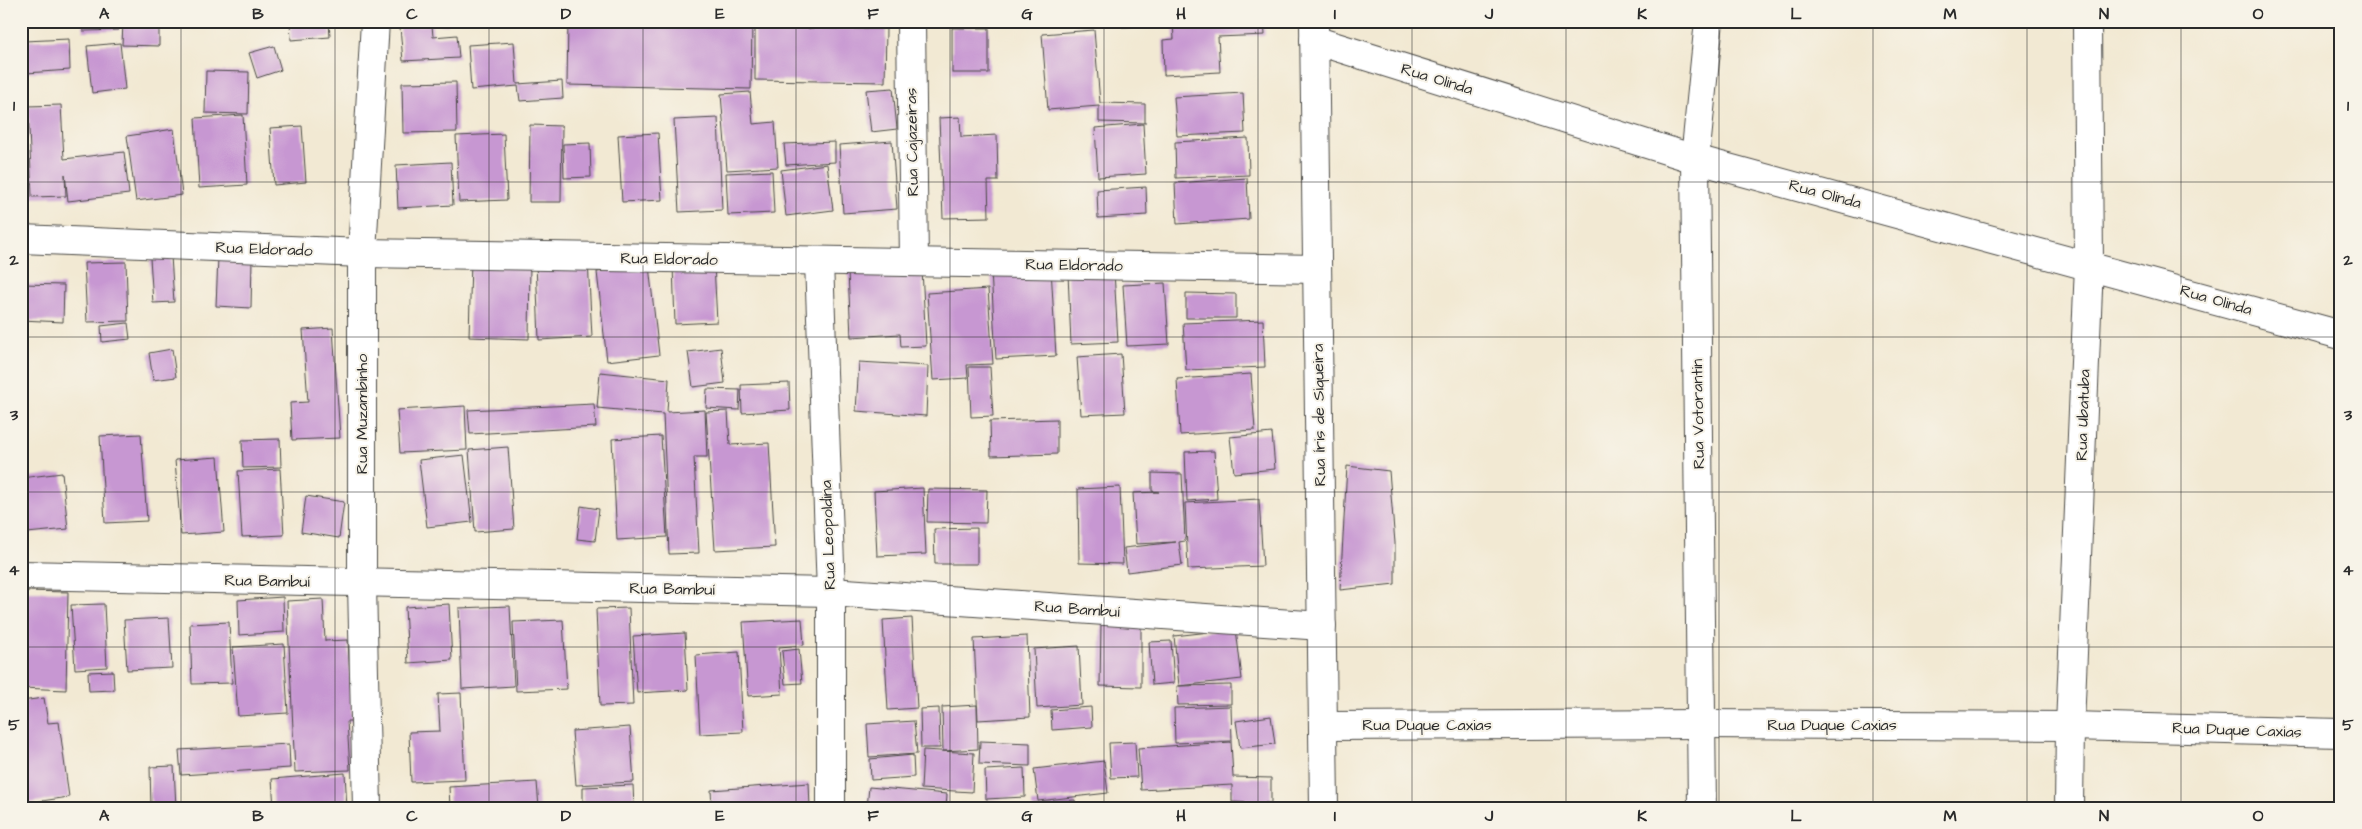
<svg xmlns="http://www.w3.org/2000/svg" width="2362" height="829" viewBox="0 0 2362 829" font-family="'Architects Daughter',sans-serif">
<style>
.building{fill:#c797d2}
.lines{fill:none;stroke-linecap:round;stroke-linejoin:round}
.minor-casing{stroke:#494844;stroke-width:30}
.minor{stroke:#fff;stroke-width:28}
.grid{fill:none;stroke:#2b2b2b;stroke-width:1;stroke-opacity:0.55}
.labels{text-anchor:middle;dominant-baseline:central;stroke-width:4;stroke-linejoin:round;paint-order:stroke}
.street-label{font-size:16px;fill:#2b2b2b;stroke:#f7f3e8}
.neatline{fill:none;stroke:#2b2b2b;stroke-width:2}
.grid-label{font-size:16px;text-anchor:middle;font-weight:bold;fill:#2b2b2b}
</style>
<rect width="100%" height="100%" fill="#f7f3e8"/>
<filter id="ink" filterUnits="userSpaceOnUse"><feTurbulence type="fractalNoise" baseFrequency=".02" numOctaves="2"/><feDisplacementMap in="SourceGraphic" scale="10" xChannelSelector="R" yChannelSelector="G"/><feConvolveMatrix kernelMatrix="1 2 1 2 8 2 1 2 1" color-interpolation-filters="sRGB"/></filter>
<filter id="wash" filterUnits="userSpaceOnUse"><feTurbulence type="fractalNoise" baseFrequency=".0096" numOctaves="4" result="noise"/><feDisplacementMap in="SourceGraphic" scale="20" xChannelSelector="R" yChannelSelector="G"/><feGaussianBlur stdDeviation="1.12" result="paint"/><feColorMatrix in="noise" values="0 0 0 0 0 0 0 0 0 0 0 0 0 0 0 0 0 1.4 0 .05"/><feComposite in="paint" operator="in"/></filter>
<g filter="url(#wash)">
<rect width="100%" height="100%" fill="#f2e9d3"/>
<g id="blocks">
<!-- building -->
<g class="building">
<polygon points="83,21 119,21 119,30 83,31"/>
<polygon points="123,21 159,21 159,46 122,45"/>
<polygon points="290,21 329,21 330,37 291,40"/>
<polygon points="406,21 449,21 448,25 406,24"/>
<polygon points="568,21 752,21 751,89 567,85"/>
<polygon points="942,21 1022,21 1022,25 993,23 942,26"/>
<polygon points="1122,21 1170,21 1170,25 1122,27"/>
<polygon points="1173,21 1264,21 1265,35 1218,37 1220,72 1164,75 1163,40 1174,39"/>
<polygon points="432,25 433,37 457,35 459,58 403,61 400,27"/>
<polygon points="755,28 886,29 885,82 755,80"/>
<rect x="952" y="28" width="37" height="45"/>
<polygon points="1094,30 1100,103 1145,104 1145,123 1099,122 1099,106 1048,110 1042,34"/>
<polygon points="69,39 70,70 26,73 24,41"/>
<polygon points="514,42 517,84 562,81 563,98 520,101 518,86 471,90 468,45"/>
<polygon points="120,43 125,89 92,93 87,46"/>
<polygon points="274,46 281,70 257,78 249,53"/>
<polygon points="206,71 249,72 248,114 205,113"/>
<polygon points="456,82 457,132 403,133 402,83"/>
<polygon points="893,88 897,129 871,132 866,90"/>
<polygon points="750,92 753,124 775,122 778,167 727,170 721,94"/>
<polygon points="1243,93 1245,133 1177,136 1174,97"/>
<polygon points="61,105 64,159 124,152 129,194 68,201 65,174 66,196 32,197 28,106"/>
<polygon points="243,115 247,185 199,188 195,118"/>
<polygon points="960,117 961,137 997,135 998,181 988,181 989,217 943,218 939,118"/>
<polygon points="718,118 722,210 679,212 674,120"/>
<polygon points="1143,124 1146,174 1098,177 1095,128"/>
<polygon points="530,125 562,126 561,202 529,202"/>
<polygon points="302,126 306,182 274,185 270,128"/>
<polygon points="174,129 182,195 136,201 127,136"/>
<polygon points="658,133 662,200 622,202 618,135"/>
<polygon points="504,134 507,200 459,202 456,136"/>
<polygon points="1248,138 1249,175 1176,178 1175,142"/>
<polygon points="892,141 897,209 843,213 839,145"/>
<polygon points="835,142 835,162 786,165 784,144"/>
<polygon points="590,143 591,177 564,178 563,144"/>
<polygon points="451,162 453,205 398,208 396,165"/>
<polygon points="827,164 833,210 786,216 781,170"/>
<polygon points="772,171 774,213 728,215 726,173"/>
<polygon points="1247,178 1249,219 1177,224 1175,183"/>
<polygon points="1146,187 1147,215 1098,218 1097,190"/>
<polygon points="171,256 174,302 153,303 150,258"/>
<polygon points="218,257 252,258 251,308 216,306"/>
<polygon points="471,260 530,262 529,339 469,337"/>
<polygon points="588,260 592,337 539,340 536,263"/>
<polygon points="126,262 128,321 87,322 84,263"/>
<polygon points="714,264 717,322 675,324 673,265"/>
<polygon points="649,266 659,355 607,361 597,272"/>
<polygon points="1051,268 1056,356 996,359 991,271"/>
<polygon points="922,269 926,346 901,347 900,334 851,337 848,272"/>
<polygon points="1114,271 1118,342 1071,344 1068,273"/>
<polygon points="1165,283 1169,344 1127,346 1123,285"/>
<polygon points="21,284 64,285 63,322 21,320"/>
<polygon points="988,289 993,364 967,365 968,378 933,380 927,293"/>
<polygon points="1186,293 1236,294 1236,318 1186,318"/>
<polygon points="1263,320 1265,367 1186,370 1183,323"/>
<polygon points="128,323 130,339 102,342 101,326"/>
<polygon points="333,328 340,438 292,440 290,403 308,402 303,330"/>
<polygon points="721,348 725,383 693,387 688,352"/>
<polygon points="172,349 176,377 153,380 149,353"/>
<polygon points="1121,354 1125,413 1081,415 1077,357"/>
<polygon points="859,362 928,366 926,416 856,411"/>
<polygon points="969,367 990,367 993,416 971,417"/>
<polygon points="600,372 669,379 667,412 705,410 707,457 694,457 699,553 669,554 663,414 597,408"/>
<polygon points="1251,374 1255,430 1180,435 1177,379"/>
<polygon points="789,383 790,410 742,413 741,385"/>
<polygon points="707,389 740,390 739,410 706,408"/>
<polygon points="594,404 596,427 470,434 468,410"/>
<polygon points="465,406 467,450 400,453 397,410"/>
<polygon points="728,411 730,445 769,443 775,547 715,550 706,412"/>
<polygon points="1057,419 1057,454 991,456 990,421"/>
<polygon points="1272,433 1275,469 1234,473 1230,437"/>
<polygon points="141,434 147,521 105,523 100,436"/>
<polygon points="661,436 667,537 617,540 612,439"/>
<polygon points="280,439 281,467 243,468 242,440"/>
<polygon points="508,447 514,529 475,532 469,450"/>
<polygon points="1214,451 1217,499 1187,501 1185,452"/>
<polygon points="464,455 472,522 427,527 419,460"/>
<polygon points="218,457 224,532 181,535 175,460"/>
<polygon points="1347,466 1389,471 1395,543 1395,584 1340,590"/>
<polygon points="280,469 284,535 242,537 238,471"/>
<polygon points="62,473 68,529 27,533 21,478"/>
<polygon points="1152,473 1182,474 1185,541 1179,542 1182,565 1127,572 1124,548 1176,542 1136,544 1133,493 1159,492 1152,491"/>
<polygon points="1120,487 1123,564 1079,563 1078,489"/>
<polygon points="923,488 926,554 877,556 874,491"/>
<polygon points="928,489 987,490 986,523 927,522"/>
<polygon points="306,496 344,502 339,538 301,532"/>
<polygon points="1259,499 1263,566 1188,569 1185,503"/>
<polygon points="581,506 599,509 595,541 577,539"/>
<polygon points="977,528 977,564 935,564 934,529"/>
<polygon points="25,591 68,592 66,690 22,688"/>
<polygon points="283,597 284,632 239,635 238,600"/>
<polygon points="323,599 325,641 348,640 352,721 347,721 350,770 295,772 287,601"/>
<polygon points="104,604 107,667 75,669 71,605"/>
<polygon points="449,604 452,660 408,663 405,607"/>
<polygon points="510,606 514,686 462,689 459,608"/>
<polygon points="629,608 633,705 600,706 596,609"/>
<polygon points="169,618 172,668 127,670 124,620"/>
<polygon points="912,618 917,708 888,710 883,620"/>
<polygon points="802,619 804,645 779,647 782,694 748,696 743,622"/>
<polygon points="563,620 567,689 516,691 513,622"/>
<polygon points="229,622 232,683 192,684 190,624"/>
<polygon points="1101,623 1141,624 1141,687 1100,686"/>
<polygon points="1236,629 1242,679 1179,686 1174,636"/>
<polygon points="685,633 688,690 637,693 633,636"/>
<polygon points="1027,636 1030,717 978,720 974,639"/>
<polygon points="1171,641 1174,683 1152,685 1149,642"/>
<polygon points="284,644 288,713 238,716 233,647"/>
<polygon points="1079,646 1082,705 1037,708 1034,649"/>
<polygon points="799,649 802,683 785,684 782,651"/>
<polygon points="739,652 743,732 700,734 696,655"/>
<polygon points="113,671 114,690 89,691 88,672"/>
<polygon points="1231,685 1231,704 1178,705 1177,686"/>
<polygon points="461,693 465,780 411,782 409,732 440,731 438,694"/>
<polygon points="44,698 48,723 59,722 69,797 21,804 21,701"/>
<polygon points="977,705 978,749 943,751 942,707"/>
<polygon points="1231,706 1232,741 1175,743 1174,708"/>
<polygon points="1091,707 1092,727 1052,730 1051,710"/>
<polygon points="939,708 940,748 921,748 920,709"/>
<polygon points="1271,716 1275,744 1240,748 1236,721"/>
<polygon points="914,721 917,754 869,757 867,724"/>
<polygon points="630,727 634,782 576,785 572,731"/>
<polygon points="980,741 1030,743 1030,766 979,764"/>
<polygon points="1135,742 1137,777 1111,778 1109,743"/>
<polygon points="1231,742 1233,777 1271,778 1271,803 1265,803 1266,808 1213,808 1213,805 1253,803 1232,802 1232,785 1141,790 1138,748"/>
<polygon points="289,744 290,768 181,775 179,750"/>
<polygon points="923,750 974,753 972,792 921,789"/>
<polygon points="913,755 914,777 871,780 870,759"/>
<polygon points="1104,761 1108,793 1038,801 1034,769"/>
<polygon points="174,766 176,808 151,808 150,767"/>
<polygon points="1024,768 1025,797 986,799 985,770"/>
<polygon points="345,773 347,808 274,808 272,779"/>
<polygon points="537,782 539,808 450,808 449,787"/>
<polygon points="809,783 810,808 712,808 711,790"/>
<polygon points="633,785 634,808 583,808 583,787"/>
<polygon points="869,787 947,794 946,808 867,808"/>
<polygon points="1075,800 1076,808 1032,808 1032,803"/>
</g>
</g>
</g>
<g filter="url(#ink)">
<use href="#blocks" fill-opacity="0" stroke="#494844" stroke-width="1"/>
<g class="lines">
<defs>
<g id="minor">
<polyline points="911,21 914,262"/>
<polyline points="1314,23 1324,808"/>
<polyline points="1314,40 1695,159 2341,335"/>
<polyline points="21,239 362,253 1317,269"/>
<polyline points="819,262 831,592 831,808"/>
<polyline points="21,575 831,592 1322,626"/>
<polyline points="1323,726 1701,724 2070,726 2341,733"/>
<polyline points="367,808 362,584 362,253 375,21"/>
<polyline points="1702,808 1695,159 1709,21"/>
<polyline points="2069,808 2070,726 2089,265 2087,21"/>
</g>
</defs>
<!-- minor casing -->
<use href="#minor" class="minor-casing"/>
<!-- minor -->
<use href="#minor" class="minor"/>
</g>
</g>
<!-- grid -->
<path class="grid" d="M181,21V808M335,21V808M489,21V808M643,21V808M796,21V808M950,21V808M1104,21V808M1258,21V808M1412,21V808M1566,21V808M1719,21V808M1873,21V808M2027,21V808M2181,21V808M21,182H2341M21,337H2341M21,492H2341M21,647H2341"/>
<g class="labels">
<!-- street labels -->
<g class="street-label">
<text transform="translate(1437 79) rotate(17)">Rua Olinda</text>
<text transform="translate(912 142) rotate(-91)">Rua Cajazeiras</text>
<text transform="translate(1825 194) rotate(15)">Rua Olinda</text>
<text transform="translate(264 249) rotate(2)">Rua Eldorado</text>
<text transform="translate(669 259) rotate(1)">Rua Eldorado</text>
<text transform="translate(1074 265) rotate(1)">Rua Eldorado</text>
<text transform="translate(2216 300) rotate(16)">Rua Olinda</text>
<text transform="translate(362 414) rotate(-90)">Rua Muzambinho</text>
<text transform="translate(1698 414) rotate(-91)">Rua Votorantin</text>
<text transform="translate(1319 415) rotate(-91)">Rua Íris de Siqueira</text>
<text transform="translate(2083 415) rotate(-88)">Rua Ubatuba</text>
<text transform="translate(828 535) rotate(-92)">Rua Leopoldina</text>
<text transform="translate(267 581) rotate(1)">Rua Bambuí</text>
<text transform="translate(672 589) rotate(1)">Rua Bambuí</text>
<text transform="translate(1077 609) rotate(4)">Rua Bambuí</text>
<text x="1427" y="725">Rua Duque Caxias</text>
<text x="1832" y="725">Rua Duque Caxias</text>
<text transform="translate(2237 730) rotate(2)">Rua Duque Caxias</text>
</g>
</g>
<!-- margin -->
<rect width="2362" height="829" fill="none" stroke="#f7f3e8" stroke-width="55"/>
<rect x="28" y="28" width="2306" height="774" class="neatline"/>
<g class="grid-label">
<text x="104" y="19">A</text>
<text x="258" y="19">B</text>
<text x="412" y="19">C</text>
<text x="566" y="19">D</text>
<text x="720" y="19">E</text>
<text x="873" y="19">F</text>
<text x="1027" y="19">G</text>
<text x="1181" y="19">H</text>
<text x="1335" y="19">I</text>
<text x="1489" y="19">J</text>
<text x="1642" y="19">K</text>
<text x="1796" y="19">L</text>
<text x="1950" y="19">M</text>
<text x="2104" y="19">N</text>
<text x="2258" y="19">O</text>
<text x="14" y="111">1</text>
<text x="2348" y="111">1</text>
<text x="14" y="265">2</text>
<text x="2348" y="265">2</text>
<text x="14" y="420">3</text>
<text x="2348" y="420">3</text>
<text x="14" y="575">4</text>
<text x="2348" y="575">4</text>
<text x="14" y="730">5</text>
<text x="2348" y="730">5</text>
<text x="104" y="821">A</text>
<text x="258" y="821">B</text>
<text x="412" y="821">C</text>
<text x="566" y="821">D</text>
<text x="720" y="821">E</text>
<text x="873" y="821">F</text>
<text x="1027" y="821">G</text>
<text x="1181" y="821">H</text>
<text x="1335" y="821">I</text>
<text x="1489" y="821">J</text>
<text x="1642" y="821">K</text>
<text x="1796" y="821">L</text>
<text x="1950" y="821">M</text>
<text x="2104" y="821">N</text>
<text x="2258" y="821">O</text>
</g>
</svg>
